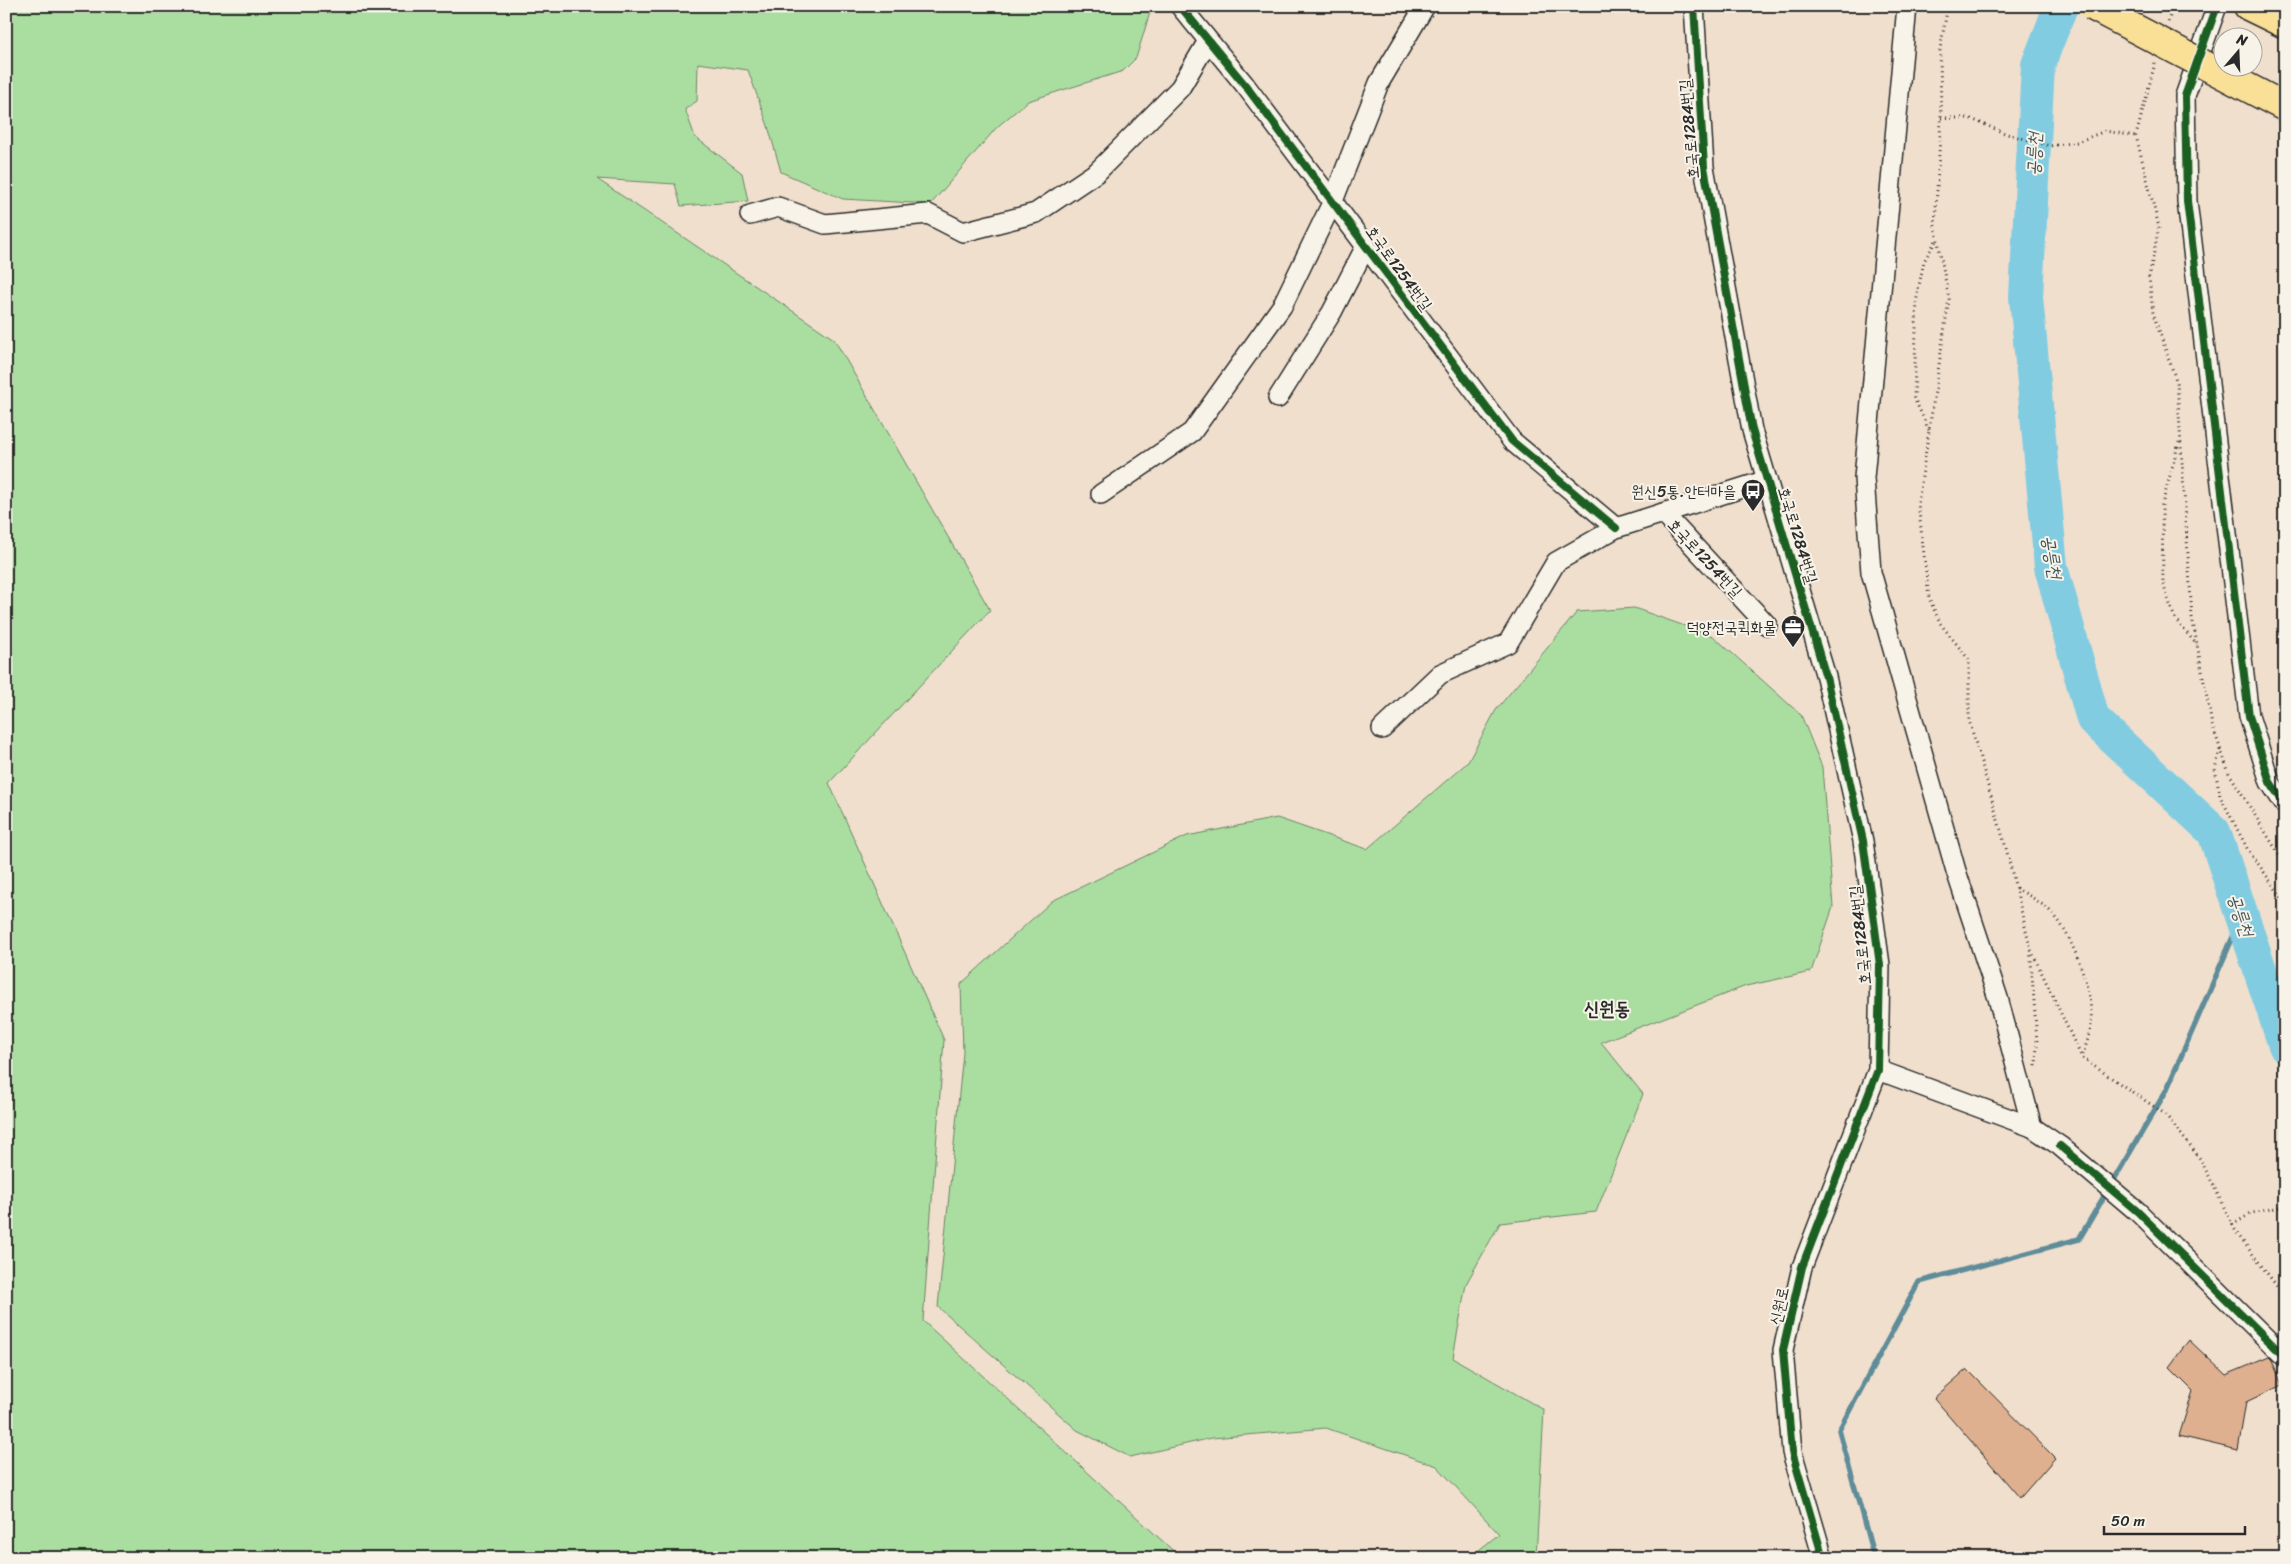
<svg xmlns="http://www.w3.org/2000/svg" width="2291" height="1564" viewBox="0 0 2291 1564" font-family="Sriracha,'Poor Story',sans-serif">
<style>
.green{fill:#aadea0;stroke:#6a8466}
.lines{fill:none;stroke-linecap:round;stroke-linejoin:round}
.stream{stroke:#5f8c99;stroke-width:5.5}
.river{stroke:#82cce2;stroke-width:34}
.building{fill:#deb08f;stroke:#2b2b2b}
.minor-casing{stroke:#2b2b2b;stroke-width:22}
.highway-casing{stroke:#2b2b2b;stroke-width:31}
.path{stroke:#2b2b2b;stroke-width:3;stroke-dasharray:1 4;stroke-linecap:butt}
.minor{stroke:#f7f3e8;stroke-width:19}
.highway{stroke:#fadf96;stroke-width:28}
.highway-bridge-casing{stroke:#2b2b2b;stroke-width:31;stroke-linecap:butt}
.highway-bridge{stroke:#fadf96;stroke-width:28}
.cycleway-casing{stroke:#f7f3e8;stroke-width:11}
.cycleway{stroke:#1b5e20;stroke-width:8}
.labels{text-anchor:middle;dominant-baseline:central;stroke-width:4;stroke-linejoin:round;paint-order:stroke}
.street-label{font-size:16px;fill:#2b2b2b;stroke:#f7f3e8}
.poi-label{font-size:16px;fill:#2b2b2b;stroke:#f7f3e8;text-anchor:end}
.water-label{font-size:18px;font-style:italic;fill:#415359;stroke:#f7f3e8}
.quarter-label{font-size:19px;font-weight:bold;fill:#2b2b2b;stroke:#f7f3e8}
</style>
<rect width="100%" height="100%" fill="#f0dfcd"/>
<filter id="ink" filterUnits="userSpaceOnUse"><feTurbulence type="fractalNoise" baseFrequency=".02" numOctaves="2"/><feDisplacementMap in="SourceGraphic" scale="10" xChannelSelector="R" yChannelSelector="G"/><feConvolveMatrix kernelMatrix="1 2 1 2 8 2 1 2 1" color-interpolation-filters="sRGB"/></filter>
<g filter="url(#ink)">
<!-- green -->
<g class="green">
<polygon points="6,6 1152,6 1136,58 1123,71 1028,101 997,127 931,204 843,199 781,172 768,126 748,70 698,63 697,101 685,109 695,137 742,173 748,201 681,206 675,184 597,179 834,339 990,610 829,783 944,1040 923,1321 1181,1558 6,1558"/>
<polygon points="1634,608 1713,636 1801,715 1822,767 1833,907 1811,972 1746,986 1601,1042 1643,1094 1596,1212 1500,1223 1466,1284 1453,1358 1544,1410 1536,1558 1469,1558 1499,1534 1437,1466 1326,1428 1212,1438 1130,1457 1077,1430 938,1307 963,1053 961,984 1052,901 1187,836 1277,818 1367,849 1468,762 1496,710 1577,612"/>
</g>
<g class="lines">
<!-- stream -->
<polyline class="stream" points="1874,1558 1839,1430 1919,1282 2079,1239 2166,1091 2242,916"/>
<!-- river -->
<polyline class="river" points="2061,6 2038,65 2026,297 2051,567 2093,719 2214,832 2285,1045"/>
</g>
<!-- building -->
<g class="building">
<polygon points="2189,1340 2226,1375 2269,1357 2272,1360 2282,1385 2246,1402 2238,1450 2179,1436 2193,1391 2169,1367"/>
<polygon points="1967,1369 2055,1458 2020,1498 1934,1398"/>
</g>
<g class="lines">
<defs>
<g id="minor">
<polyline points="1180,6 1245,85 1512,441 1616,528"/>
<polyline points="1694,6 1704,167 1752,430 1826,677 1863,841 1880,965 1878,1070 1802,1267 1783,1350 1792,1452 1823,1558"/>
<polyline points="1907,6 1864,478 1871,572 1956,871 1998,998 2032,1127"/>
<polyline points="2217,6 2185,96 2187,201 2249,716 2270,782 2285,805"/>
<polyline points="750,215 778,207 825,224 928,214 963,232 1036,213 1097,172 1180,88 1208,41"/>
<polyline points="1278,398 1332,312 1366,246"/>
<polyline points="1101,494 1192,432 1282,306 1333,201 1379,83 1425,6"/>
<polyline points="1663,513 1767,625"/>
<polyline points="1382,729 1440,674 1508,643 1556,562 1616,528 1767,480"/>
<polyline points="1878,1070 2032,1127 2060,1146 2138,1212 2285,1357"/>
</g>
<polyline id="highway" points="2248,6 2285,24"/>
</defs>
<!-- minor casing -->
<use href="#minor" class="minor-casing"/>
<!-- highway casing -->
<use href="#highway" class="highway-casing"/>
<!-- path -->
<g class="path">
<polyline points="1948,6 1940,49 1941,118 1935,226 1949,299 1918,503 1929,598 1940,623 1969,660 1969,720 2006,848 2030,947 2037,1042 2036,1067"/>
<polyline points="2168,22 2173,6"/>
<polyline points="2155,63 2136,136 2159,227 2149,277 2153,313 2177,383 2192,617 2212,725 2229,773 2285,864"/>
<polyline points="1941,118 1969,118 2007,134 2050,146 2077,142 2105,131 2136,136"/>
<polyline points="1929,430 1914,398 1917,295 1924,261 1937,239"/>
<polyline points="2179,442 2162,505 2163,584 2175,619 2197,645"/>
<polyline points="2220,750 2215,769 2220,796 2247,848 2285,902"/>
<path d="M2016,888C2031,897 2047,905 2058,920C2075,944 2094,995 2091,1025C2090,1035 2085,1047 2082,1058"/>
<polyline points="2031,950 2082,1058 2165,1114 2201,1160 2236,1232 2285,1297"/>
<polyline points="2232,1225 2252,1213 2285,1206"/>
</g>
<!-- minor -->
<use href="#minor" class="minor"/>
<!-- highway -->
<use href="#highway" class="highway"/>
<defs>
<polyline id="highway-bridge" points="2092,6 2285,107"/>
</defs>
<!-- highway-bridge casing -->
<use href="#highway-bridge" class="highway-bridge-casing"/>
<!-- highway-bridge -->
<use href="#highway-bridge" class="highway-bridge"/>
<defs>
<g id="cycleway">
<polyline points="1180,6 1245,85 1512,441 1616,528"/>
<polyline points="1694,6 1704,167 1752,430 1826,677 1863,841 1880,965 1878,1070 1802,1267 1783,1350 1792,1452 1823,1558"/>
<polyline points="2217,6 2185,96 2187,201 2249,716 2270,782 2285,805"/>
<polyline points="2060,1146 2138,1212 2285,1357"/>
</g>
</defs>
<!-- cycleway casing -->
<use href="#cycleway" class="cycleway-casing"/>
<!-- cycleway -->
<use href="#cycleway" class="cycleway"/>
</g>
</g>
<!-- icons -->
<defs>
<symbol id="bus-pin" viewBox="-11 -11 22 30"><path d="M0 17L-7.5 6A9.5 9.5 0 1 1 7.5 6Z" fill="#2b2b2b" stroke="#f7f3e8"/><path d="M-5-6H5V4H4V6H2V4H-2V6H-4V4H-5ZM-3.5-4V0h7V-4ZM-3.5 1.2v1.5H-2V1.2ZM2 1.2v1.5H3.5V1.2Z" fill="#fff"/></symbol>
<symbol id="office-pin" viewBox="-11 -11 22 30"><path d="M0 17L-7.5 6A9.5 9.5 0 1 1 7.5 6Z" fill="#2b2b2b" stroke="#f7f3e8"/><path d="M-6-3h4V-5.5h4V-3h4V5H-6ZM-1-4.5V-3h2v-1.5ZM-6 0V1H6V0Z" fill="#fff"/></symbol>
</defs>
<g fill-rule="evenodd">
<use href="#bus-pin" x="1739" y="477" width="28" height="38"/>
<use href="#office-pin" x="1779" y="613" width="28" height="38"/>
</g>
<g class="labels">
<!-- street labels -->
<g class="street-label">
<text transform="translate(1689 129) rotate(-95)">호국로1284번길</text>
<text transform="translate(1399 268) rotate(54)">호국로1254번길</text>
<text transform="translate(1798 535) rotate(73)">호국로1284번길</text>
<text transform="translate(1705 558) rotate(47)">호국로1254번길</text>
<text transform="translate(1860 935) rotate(-96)">호국로1284번길</text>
<text transform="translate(1779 1306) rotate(-77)">신원로</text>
</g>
<!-- poi labels -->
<g class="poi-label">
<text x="1736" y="491">원신5통.안터마을</text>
<text x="1776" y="627">덕양전국퀵화물</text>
</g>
<!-- water labels -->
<g class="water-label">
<text transform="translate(2034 154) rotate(-87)">공릉천</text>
<text transform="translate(2052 557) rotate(81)">공릉천</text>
<text transform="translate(2241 915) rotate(72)">공릉천</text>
</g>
<!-- quarter labels -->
<g class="quarter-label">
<text x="1607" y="1008">신원동</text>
</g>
</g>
<!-- margin -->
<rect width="2291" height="1564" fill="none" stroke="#f7f3e8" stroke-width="25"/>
<rect x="12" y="12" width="2266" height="1539" fill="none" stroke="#2b2b2b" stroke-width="2" filter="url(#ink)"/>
<!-- north arrow -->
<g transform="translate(2238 52) rotate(19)"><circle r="24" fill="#f7f3e8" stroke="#a5a39c"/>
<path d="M0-4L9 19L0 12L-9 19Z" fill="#2b2b2b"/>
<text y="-8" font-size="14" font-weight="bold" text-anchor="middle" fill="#2b2b2b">N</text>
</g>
<!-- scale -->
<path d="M2104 1526v8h141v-8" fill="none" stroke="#2b2b2b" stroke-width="2.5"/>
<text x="2111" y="1526" font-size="15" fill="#2b2b2b" stroke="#f7f3e8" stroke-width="4" paint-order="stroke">50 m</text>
</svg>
